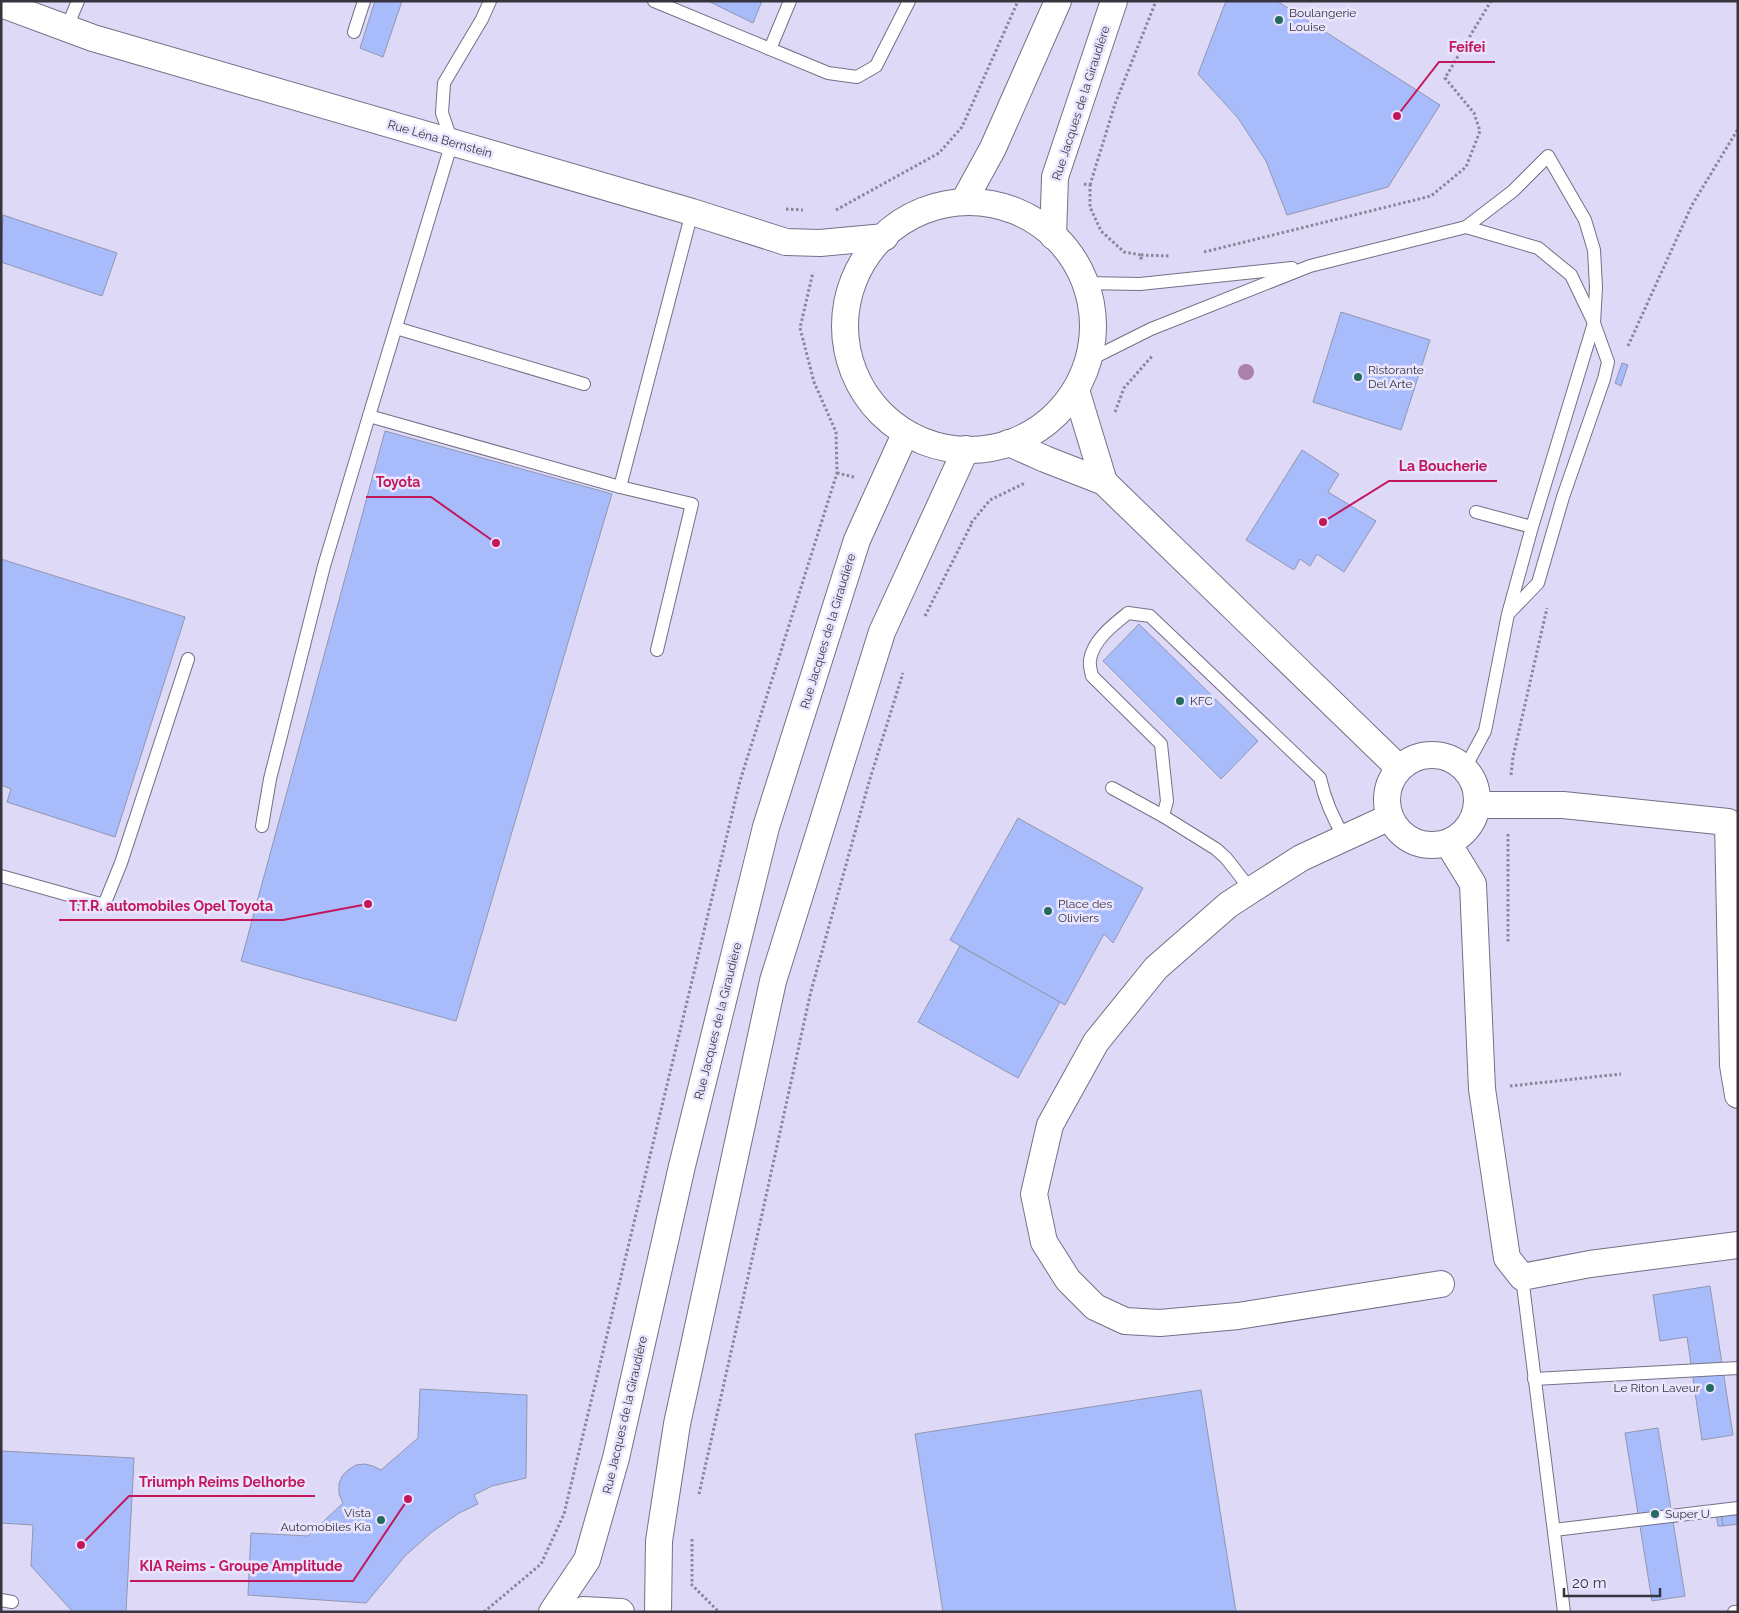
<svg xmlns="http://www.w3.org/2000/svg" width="1739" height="1613" viewBox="0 0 1739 1613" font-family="Raleway,sans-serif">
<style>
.built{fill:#dfd9f8}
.building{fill:#a8bcfc;stroke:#9097ae}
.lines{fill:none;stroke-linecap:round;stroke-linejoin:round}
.lane-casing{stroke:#747086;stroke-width:14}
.street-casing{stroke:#747086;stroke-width:28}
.path{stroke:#898697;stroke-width:3;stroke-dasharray:2.5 2.5;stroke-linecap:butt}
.lane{stroke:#fff;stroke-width:12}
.street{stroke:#fff;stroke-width:26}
.tree{fill:#ab80a9}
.poi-dot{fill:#266b5f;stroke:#e9e5fe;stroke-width:2}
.labels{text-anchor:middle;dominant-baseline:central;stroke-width:5;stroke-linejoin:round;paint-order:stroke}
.poi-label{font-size:12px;fill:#36353e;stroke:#e9e5fe;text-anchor:start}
.street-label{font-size:12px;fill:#36353e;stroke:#e9e5fe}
.leader{fill:none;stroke:#c2185b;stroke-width:2}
.callout-dot{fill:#c2185b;stroke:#e9e5fe;stroke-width:2}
.callout-label{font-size:14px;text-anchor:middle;font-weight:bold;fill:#c2185b;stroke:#e9e5fe;stroke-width:5;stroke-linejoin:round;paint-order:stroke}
</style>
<rect width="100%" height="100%" fill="#e9e5fe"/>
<!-- built -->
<rect class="built" x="1" y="1" width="1737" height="1611"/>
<!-- building -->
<g class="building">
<polygon points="375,1 402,1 383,57 360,48"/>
<polygon points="708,1 762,1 753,23"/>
<polygon points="1226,1 1277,1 1440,105 1388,187 1287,215 1266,161 1238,118 1198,74"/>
<polygon points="3,215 117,253 102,296 1,262"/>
<polygon points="1341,312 1430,340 1401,430 1313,402"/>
<polygon points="1622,363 1628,365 1621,386 1615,383"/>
<polygon points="385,431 612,494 456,1021 241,961"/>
<polygon points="1302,450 1339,474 1328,492 1376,521 1344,572 1317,554 1310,566 1300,559 1294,570 1246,540"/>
<polygon points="1,559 185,617 115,837 7,802 11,789 1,785"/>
<polygon points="1139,624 1258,741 1221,779 1103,661"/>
<polygon points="1018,818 1143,888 1113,943 1104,934 1065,1005 950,940"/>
<polygon points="960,946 1060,1002 1018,1078 918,1022"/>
<polygon points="1710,1286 1733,1435 1702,1440 1687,1337 1660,1341 1653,1295"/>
<polygon points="420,1389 527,1395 526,1478 492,1486 474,1495 478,1504 459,1513 432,1532 405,1556 366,1603 248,1595 251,1533 308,1536 343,1503 339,1494 339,1484 342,1476 348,1470 356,1465 365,1464 373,1466 381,1470 418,1438"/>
<polygon points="1201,1390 1236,1612 943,1612 915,1434"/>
<polygon points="1658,1428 1685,1596 1652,1601 1625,1433"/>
<polygon points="1,1451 134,1458 126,1612 73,1612 31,1566 33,1525 1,1523"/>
<polygon points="1738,1511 1738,1524 1723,1526 1721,1513"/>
<polygon points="1721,1513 1723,1526 1718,1526 1716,1514"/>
</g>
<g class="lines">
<defs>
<g id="lane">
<polyline points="490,1 482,19 444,83 442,113 452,142 369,416 620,487 692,504 657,650"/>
<polyline points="654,1 828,73 857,77 876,66 909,1"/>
<polyline points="67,27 78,1"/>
<polyline points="354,32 364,1"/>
<polyline points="770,49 790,1"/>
<polyline points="1466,227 1538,248 1571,275 1594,323 1608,362 1604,379 1563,497 1538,583 1510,612"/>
<polyline points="1085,283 1140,284 1292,268"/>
<polyline points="396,328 584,384"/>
<polyline points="1087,361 1151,329 1310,266 1466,227 1513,191 1548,156 1585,220 1594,250 1596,287 1594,323 1532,527 1508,614 1485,731 1465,768"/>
<polyline points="620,487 692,212"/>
<polyline points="1476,512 1532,527"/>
<polyline points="1112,788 1163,816"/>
<polyline points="262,826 270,779 324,566 369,416"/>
<polyline points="1,876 104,905 121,863 188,659"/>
<path d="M1251,890L1226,858L1216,849L1163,816L1167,801L1161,744L1092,676C1091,671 1089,665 1090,660C1093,640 1113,625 1128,613L1150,616L1320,778C1325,801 1333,819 1345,838"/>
<polyline points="1522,1277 1564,1612"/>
<polyline points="1534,1379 1738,1368"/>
<polyline points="1554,1530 1738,1508"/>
<polyline points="1,1600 12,1602"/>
<polyline points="1734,1612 1738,1612"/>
</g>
<g id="street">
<polyline points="1,4 93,38 692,212 786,242 820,243 885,237"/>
<polyline points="964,201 993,148 1058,1"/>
<circle cx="969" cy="326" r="124"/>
<polyline points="1053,236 1055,177 1114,1"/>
<polyline points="1076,390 1104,482"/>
<polyline points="1009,443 1045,459 1104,482 1399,768"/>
<circle cx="1432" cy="800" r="45"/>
<polyline points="1478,805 1563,805 1728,822 1733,1065 1738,1095"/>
<polyline points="1390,817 1301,858 1251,890 1228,905 1156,968 1096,1042 1050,1125 1034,1194 1044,1242 1068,1280 1095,1307 1125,1321 1160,1323 1238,1316 1441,1284"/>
<polyline points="1448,843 1473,884 1482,1089 1507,1258 1522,1277 1590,1264 1738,1245"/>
<polyline points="552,1612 587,1560 616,1458 682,1166 766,827 857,540 905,434"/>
<polyline points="578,1612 583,1610 621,1612"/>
<polyline points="658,1612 659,1541 677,1424 773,981 882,632 966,449"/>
</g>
</defs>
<!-- lane casing -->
<use href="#lane" class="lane-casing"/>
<!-- street casing -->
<use href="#street" class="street-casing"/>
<!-- path -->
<g class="path">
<polyline points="1084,184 1090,185 1090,207 1101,231 1124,252 1141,255 1141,262"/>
<polyline points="1090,185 1115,104 1156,1"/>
<polyline points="786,209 803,210"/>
<polyline points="836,210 939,153 962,127 1018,1"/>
<polyline points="1204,252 1431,196 1466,167 1480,131 1474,113 1445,78 1491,1"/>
<polyline points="1141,255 1171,256"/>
<polyline points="1628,346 1692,205 1738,129"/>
<polyline points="1115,412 1124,388 1153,355"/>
<polyline points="837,473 854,477"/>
<polyline points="971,523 990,500 1025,483"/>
<polyline points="925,616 972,523"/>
<polyline points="1511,775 1513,757 1547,608"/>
<polyline points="1508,834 1508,942"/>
<polyline points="1510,1086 1621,1074"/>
<polyline points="699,1494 757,1237 811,991 869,782 903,673"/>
<polyline points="692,1539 692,1584"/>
<polyline points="691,1584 719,1612"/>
<polyline points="484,1612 541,1564 564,1514 740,781 837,473 836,432 814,382 800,328 813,272"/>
</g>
<!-- lane -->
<use href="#lane" class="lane"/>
<!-- street -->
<use href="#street" class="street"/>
</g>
<!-- trees -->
<circle class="tree" cx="1246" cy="372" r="8"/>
<!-- markers -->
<g class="poi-dot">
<circle cx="1279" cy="20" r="5"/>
<circle cx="1358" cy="377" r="5"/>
<circle cx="1180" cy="701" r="5"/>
<circle cx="1048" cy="911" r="5"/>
<circle cx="1710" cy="1388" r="5"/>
<circle cx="1655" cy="1514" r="5"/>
<circle cx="381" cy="1520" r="5"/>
</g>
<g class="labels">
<!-- poi labels -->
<g class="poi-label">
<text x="1289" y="13">Boulangerie<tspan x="1289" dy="14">Louise</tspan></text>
<text x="1368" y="370">Ristorante<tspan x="1368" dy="14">Del Arte</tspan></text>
<text x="1190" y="701">KFC</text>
<text x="1058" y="904">Place des<tspan x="1058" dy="14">Oliviers</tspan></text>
<text x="1700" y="1388" text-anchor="end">Le Riton Laveur</text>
<text x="371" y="1513" text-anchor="end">Vista<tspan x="371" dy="14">Automobiles Kia</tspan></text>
<text x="1665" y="1514">Super U</text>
</g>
<!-- street labels -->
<g class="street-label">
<text transform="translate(1081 103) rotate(-72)">Rue Jacques de la Giraudière</text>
<text transform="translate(440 139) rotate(16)">Rue Léna Bernstein</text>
<text transform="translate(828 631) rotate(-73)">Rue Jacques de la Giraudière</text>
<text transform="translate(718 1021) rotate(-76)">Rue Jacques de la Giraudière</text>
<text transform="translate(625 1415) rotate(-77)">Rue Jacques de la Giraudière</text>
</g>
</g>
<!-- callouts -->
<path class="leader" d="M1397 116L1439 62H1495M1323 522L1389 481H1497M496 543L431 497H366M368 904L283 920H59M81 1545L129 1496H315M408 1499L353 1581H130"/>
<g class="callout-dot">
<circle cx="1397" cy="116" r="5"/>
<circle cx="1323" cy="522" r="5"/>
<circle cx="496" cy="543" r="5"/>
<circle cx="368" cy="904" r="5"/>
<circle cx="81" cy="1545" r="5"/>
<circle cx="408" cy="1499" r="5"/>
</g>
<g class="callout-label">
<text x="1467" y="52">Feifei</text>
<text x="1443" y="471">La Boucherie</text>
<text x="398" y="487">Toyota</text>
<text x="171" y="911">T.T.R. automobiles Opel Toyota</text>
<text x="222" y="1487">Triumph Reims Delhorbe</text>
<text x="241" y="1571">KIA Reims - Groupe Amplitude</text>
</g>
<!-- border -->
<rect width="1739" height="1613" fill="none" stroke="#36353e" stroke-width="5"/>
<!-- scale -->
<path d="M1564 1588v8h96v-8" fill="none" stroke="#36353e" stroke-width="2.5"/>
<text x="1572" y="1588" font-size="15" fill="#36353e" stroke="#e9e5fe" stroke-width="4" paint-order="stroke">20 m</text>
</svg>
